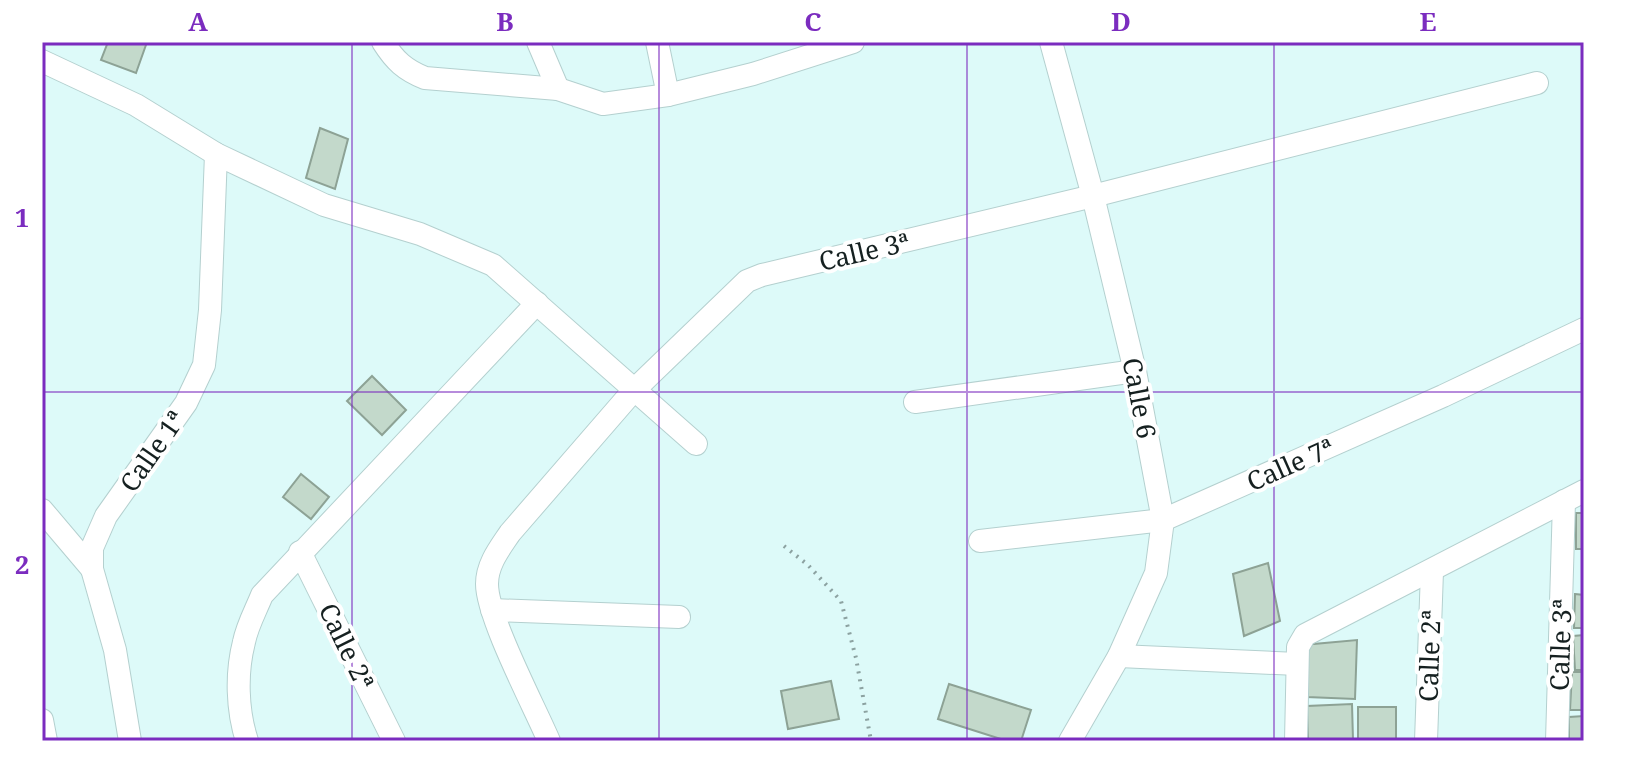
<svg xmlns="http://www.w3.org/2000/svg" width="1626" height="783" viewBox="0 0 1626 783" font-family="'Noto Serif',serif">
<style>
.building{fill:#c3d9cb;stroke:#8da295;stroke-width:2}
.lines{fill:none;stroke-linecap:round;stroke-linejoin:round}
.minor-casing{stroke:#b4d0cf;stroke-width:24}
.path{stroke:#8ca2a1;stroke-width:4;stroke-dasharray:2 6;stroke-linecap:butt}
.minor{stroke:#fff;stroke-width:22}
.grid{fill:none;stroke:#7b2cbf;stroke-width:2;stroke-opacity:0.55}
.labels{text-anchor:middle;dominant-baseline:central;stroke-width:8;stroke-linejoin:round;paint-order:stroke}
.street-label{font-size:26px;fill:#152020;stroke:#fff}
.neatline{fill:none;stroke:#7b2cbf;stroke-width:3}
.grid-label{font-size:26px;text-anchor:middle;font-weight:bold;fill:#7b2cbf}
</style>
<rect width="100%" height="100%" fill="#ddfaf9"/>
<!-- building -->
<g class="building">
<polygon points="108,42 147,42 136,73 101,60"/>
<polygon points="320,128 348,139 335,189 306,178"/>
<polygon points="372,376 406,410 382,435 347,401"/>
<polygon points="301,474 329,497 311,519 283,497"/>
<rect x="1576" y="513" width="8" height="36"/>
<polygon points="1268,563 1280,621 1244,636 1233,574"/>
<polygon points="1575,594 1584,595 1584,628 1574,628"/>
<polygon points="1584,635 1584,670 1575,670 1573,636"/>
<polygon points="1357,640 1355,699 1307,697 1303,645"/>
<polygon points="1572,672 1584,672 1584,710 1570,710"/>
<polygon points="831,681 839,719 788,729 781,691"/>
<polygon points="949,684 1031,710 1021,741 1007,741 938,719"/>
<polygon points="1352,704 1353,740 1308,741 1307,706"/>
<rect x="1358" y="707" width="38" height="34"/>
<polygon points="1584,716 1584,741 1569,741 1569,717"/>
</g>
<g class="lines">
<defs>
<g id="minor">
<path d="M383,42C395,61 405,70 425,78L558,89L603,104L668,95L753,74L853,42"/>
<polyline points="538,42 558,89"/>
<polyline points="657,42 668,95"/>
<polyline points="1051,42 1093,196 1135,371 1163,520 1156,573 1119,656 1070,741"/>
<polyline points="42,61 136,105 216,154 324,205 420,234 493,265 696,444"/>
<polyline points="915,402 1135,371"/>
<polyline points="42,510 92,569"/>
<polyline points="980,541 1163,520 1443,396 1584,329"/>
<polyline points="300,552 394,741"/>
<polyline points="492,610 679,617"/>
<polyline points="1119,656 1297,664"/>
<polyline points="42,720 46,741"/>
<polyline points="130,741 115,650 92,569 92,548 106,516 186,403 204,365 210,310 216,154"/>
<path d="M247,741C237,710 236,673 244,642C247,626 256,610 262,595L537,303"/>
<path d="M549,741C534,706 487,617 487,584C487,564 500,548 510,533L633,391L747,281L762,275L1093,196L1537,83"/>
<polyline points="1296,741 1298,647 1305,635 1584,491"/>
<polyline points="1426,741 1432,571"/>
<polyline points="1557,741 1564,501"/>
</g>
</defs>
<!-- minor casing -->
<use href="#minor" class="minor-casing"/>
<!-- path -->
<polyline class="path" points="784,546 808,565 841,601 856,658 871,741"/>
<!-- minor -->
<use href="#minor" class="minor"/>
</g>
<!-- grid -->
<path class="grid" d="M352,42V741M659,42V741M967,42V741M1274,42V741M42,392H1584"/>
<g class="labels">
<!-- street labels -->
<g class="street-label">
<text transform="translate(864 251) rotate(-13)">Calle 3ª</text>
<text transform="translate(1140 398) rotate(79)">Calle 6</text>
<text transform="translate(152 451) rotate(-55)">Calle 1ª</text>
<text transform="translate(1290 464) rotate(-24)">Calle 7ª</text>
<text transform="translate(1560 645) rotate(-88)">Calle 3ª</text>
<text transform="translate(347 646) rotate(64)">Calle 2ª</text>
<text transform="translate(1429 656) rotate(-88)">Calle 2ª</text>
</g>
</g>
<!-- border -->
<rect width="1626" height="783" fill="none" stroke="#ffffff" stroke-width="88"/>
<rect x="44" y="44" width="1538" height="695" class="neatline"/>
<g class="grid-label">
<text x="198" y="31">A</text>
<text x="505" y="31">B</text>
<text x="813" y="31">C</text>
<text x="1121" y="31">D</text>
<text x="1428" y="31">E</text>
<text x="22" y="227">1</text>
<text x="22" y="574">2</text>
</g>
</svg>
